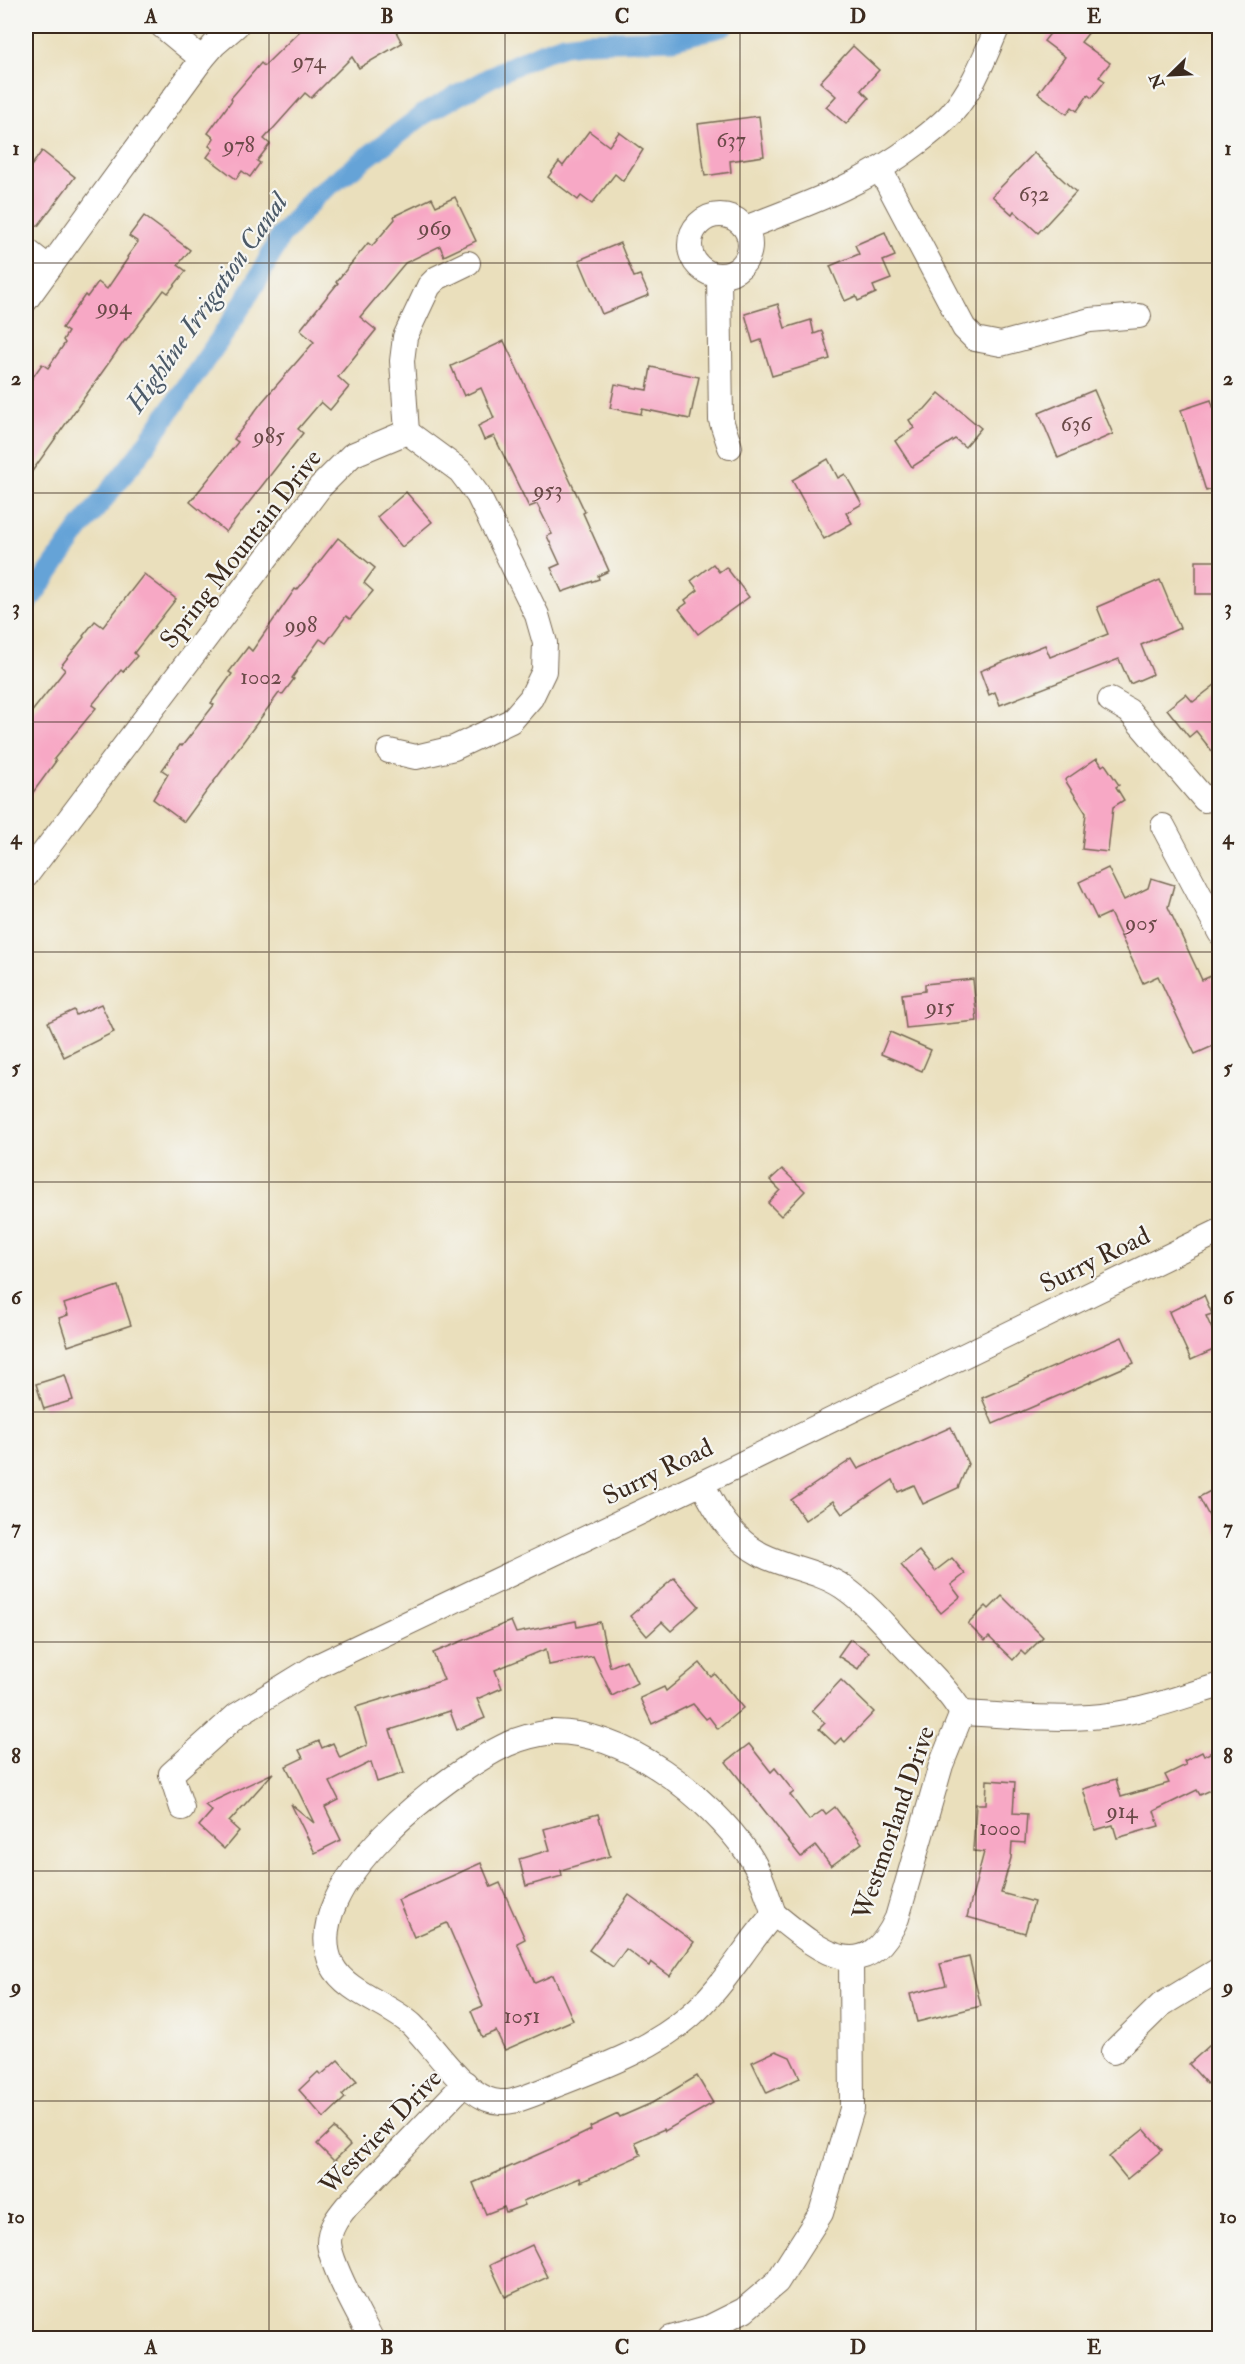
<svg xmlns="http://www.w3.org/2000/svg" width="1245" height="2364" viewBox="0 0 1245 2364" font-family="'IM FELL Double Pica',serif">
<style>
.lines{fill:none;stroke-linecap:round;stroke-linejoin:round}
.canal{stroke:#65a3d7;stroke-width:21}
.building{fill:#f7a8c5}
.minor-casing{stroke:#786955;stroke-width:26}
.minor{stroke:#fff;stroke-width:24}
.grid{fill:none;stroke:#3b2a1e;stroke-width:1.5;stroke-opacity:0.55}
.labels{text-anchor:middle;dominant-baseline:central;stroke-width:4.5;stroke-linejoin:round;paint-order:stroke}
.number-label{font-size:22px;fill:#6a4a48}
.street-label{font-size:26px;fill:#3b2a1e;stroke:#f6f6f2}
.water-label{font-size:27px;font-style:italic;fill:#4c5a68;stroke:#f6f6f2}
.neatline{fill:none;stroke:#3b2a1e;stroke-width:2}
.grid-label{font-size:20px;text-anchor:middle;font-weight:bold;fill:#3b2a1e}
</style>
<rect width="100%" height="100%" fill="#f6f6f2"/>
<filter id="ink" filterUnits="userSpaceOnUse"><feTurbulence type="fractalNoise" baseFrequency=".0167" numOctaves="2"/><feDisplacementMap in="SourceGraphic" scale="12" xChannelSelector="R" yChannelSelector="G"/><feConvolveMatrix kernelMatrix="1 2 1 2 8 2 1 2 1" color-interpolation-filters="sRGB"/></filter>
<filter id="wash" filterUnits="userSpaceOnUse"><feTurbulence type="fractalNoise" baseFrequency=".008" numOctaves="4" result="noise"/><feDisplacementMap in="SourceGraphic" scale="24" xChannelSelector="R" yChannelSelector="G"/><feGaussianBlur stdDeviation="1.35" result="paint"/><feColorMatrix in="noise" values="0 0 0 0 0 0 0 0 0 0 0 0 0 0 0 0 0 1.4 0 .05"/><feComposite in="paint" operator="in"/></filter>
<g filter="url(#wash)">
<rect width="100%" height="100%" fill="#eadfbc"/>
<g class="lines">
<!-- canal -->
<polyline class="canal" points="26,605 78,531 138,456 225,332 258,279 280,237 317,195 424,114 502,71 541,53 564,45 588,42 673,39 724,26"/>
</g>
<g id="blocks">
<!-- building -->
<g class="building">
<polygon points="305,26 393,26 402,43 359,68 352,57 311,98 305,93 264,139 270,144 257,161 260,163 250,177 242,171 236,179 207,157 213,149 209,146 214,138 208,133 232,100 231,98 261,63 264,66"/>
<polygon points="1056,26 1094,26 1081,42 1110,63 1099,77 1105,81 1092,98 1088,95 1077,111 1072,107 1067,114 1038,93 1065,57 1044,41"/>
<polygon points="853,46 879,70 861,90 869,98 846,124 826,107 836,96 820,82"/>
<polygon points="759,116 764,156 730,161 731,172 705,176 698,124"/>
<polygon points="589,131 609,146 619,132 643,150 623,181 615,174 592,204 581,196 578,200 548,177 559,162 563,166"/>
<polygon points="42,151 75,177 38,226 26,216 26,173"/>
<polygon points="1034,153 1076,192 1038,233 1014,211 1012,214 992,196"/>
<polygon points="455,197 476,241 444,256 440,246 405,263 360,317 376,330 338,377 349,387 330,410 321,402 298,429 303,433 226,532 190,502 238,442 234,439 262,402 314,342 300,330 338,283 336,282 368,243 372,246 395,219 394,216 432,198 436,206"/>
<polygon points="144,216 190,250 178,265 186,271 168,293 164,290 126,341 125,340 26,480 26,387 42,364 48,368 65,343 63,340 68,332 62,328 85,295 87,297 98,282 107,289 128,258 127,257 138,242 129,236"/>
<polygon points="885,232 895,256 883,261 891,279 873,286 876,293 858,301 856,296 845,301 830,266 859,254 855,245"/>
<polygon points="620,243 634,277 640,275 649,295 602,314 579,260"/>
<polygon points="778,304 785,328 811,320 814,334 822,331 830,359 772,376 761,340 753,343 745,314"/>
<polygon points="504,341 585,512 583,513 609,571 598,576 599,579 562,592 551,568 560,564 547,536 552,534 537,504 529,507 494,436 484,440 478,426 494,418 481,388 464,396 451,366"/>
<polygon points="651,367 699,377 690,419 642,409 641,414 610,408 615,384 647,390"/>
<polygon points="1094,390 1113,434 1058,458 1039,413"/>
<polygon points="939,393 981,428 965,447 955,439 912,467 895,441 914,428 909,420 925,409"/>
<polygon points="1211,400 1214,409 1220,407 1220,487 1206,491 1181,410"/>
<polygon points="828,459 838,478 845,474 862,504 846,513 852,523 824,539 792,480"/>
<polygon points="406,492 432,522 402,547 377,517"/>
<polygon points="338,538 375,568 364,583 373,591 350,619 346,616 326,643 320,639 292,678 294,679 282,695 279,693 184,822 153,799 168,774 162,770 180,745 182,746 214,705 211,703 232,674 229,672 248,647 252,651 295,589 297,590"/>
<rect x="1196" y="561" width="24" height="33"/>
<polygon points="713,564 719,572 726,567 749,597 698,634 679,609 687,603 685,600 698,590 691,581"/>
<polygon points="144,574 176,599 134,653 137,656 123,672 121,670 92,705 96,708 54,759 56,761 26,802 26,719 65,670 61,666 84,637 83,636 95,621 103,627"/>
<polygon points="1160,580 1180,628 1141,645 1153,674 1130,684 1119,659 1000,705 995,692 989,695 980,671 1045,645 1050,657 1108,634 1097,607"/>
<polygon points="1220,681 1220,761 1196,731 1189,737 1167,709 1186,694 1193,702"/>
<polygon points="1097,758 1102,766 1105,764 1119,785 1116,787 1124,800 1113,807 1108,852 1082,849 1086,813 1065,780"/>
<polygon points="1108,868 1124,900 1148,888 1151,878 1174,885 1168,907 1202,980 1211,976 1220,994 1220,1043 1195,1054 1158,976 1143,983 1110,913 1097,919 1079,882"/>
<polygon points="973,979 977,1021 906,1028 902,994 925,991 925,984"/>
<polygon points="101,1004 114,1032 64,1057 48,1022 74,1010 76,1015"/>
<polygon points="890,1032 931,1050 922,1071 881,1054"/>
<polygon points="782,1169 805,1191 781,1216 768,1203 780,1190 770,1180"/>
<polygon points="118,1286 131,1325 68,1346 59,1318 68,1315 64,1304"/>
<polygon points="1204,1295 1212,1314 1206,1316 1220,1347 1191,1360 1169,1312"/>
<polygon points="1122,1337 1134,1363 993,1424 982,1398"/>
<polygon points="65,1375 73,1400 44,1409 36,1384"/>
<polygon points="951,1427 968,1464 958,1488 923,1504 914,1485 898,1492 893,1480 842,1514 833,1501 805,1520 791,1500 852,1459 858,1469"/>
<polygon points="1220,1486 1220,1537 1199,1497"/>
<polygon points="919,1551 935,1571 952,1558 965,1574 951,1585 960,1597 941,1613 901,1565"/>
<polygon points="674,1578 699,1606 671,1631 662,1622 647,1636 630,1616"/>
<polygon points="1002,1596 1043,1637 1025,1655 1021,1651 1013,1660 989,1637 985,1641 968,1624 986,1606 989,1609"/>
<polygon points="511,1621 516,1633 576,1621 577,1627 600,1622 610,1667 626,1660 637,1683 612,1696 593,1656 549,1665 546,1649 495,1670 502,1688 477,1699 485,1718 457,1730 450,1711 390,1730 404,1773 377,1782 371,1762 330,1782 339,1800 325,1807 341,1840 315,1853 291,1804 314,1823 286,1766 303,1758 299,1750 319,1741 322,1748 333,1743 340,1758 367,1745 356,1707 444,1680 433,1653"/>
<polygon points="850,1639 869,1652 858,1669 838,1656"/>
<polygon points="700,1663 711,1677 715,1674 743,1708 718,1729 709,1717 706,1719 693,1704 652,1724 640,1698 664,1687 666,1691"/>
<polygon points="841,1680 874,1712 845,1742 841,1738 835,1744 819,1729 825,1723 812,1711"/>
<polygon points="749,1744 771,1772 775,1768 794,1792 790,1795 809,1820 823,1810 826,1814 835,1807 862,1843 831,1866 816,1846 801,1857 726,1762"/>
<polygon points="1220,1748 1220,1786 1200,1795 1197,1790 1154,1811 1159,1826 1117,1838 1113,1825 1095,1830 1083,1789 1116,1779 1121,1797 1169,1783 1165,1775 1186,1765 1184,1761 1202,1752 1204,1756"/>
<polygon points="273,1773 229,1822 239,1831 224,1849 199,1826 212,1811 205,1805"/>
<polygon points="987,1780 1015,1782 1013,1813 1027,1814 1025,1843 1012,1842 1011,1858 1001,1893 1034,1902 1025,1933 967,1917 984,1852 973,1851 976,1804 986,1804"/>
<polygon points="598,1814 610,1856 561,1870 562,1876 526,1886 519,1859 550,1850 544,1829"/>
<polygon points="481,1863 491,1887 500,1883 525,1939 517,1943 535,1983 553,1975 573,2020 505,2050 496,2031 482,2037 471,2011 483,2006 447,1923 414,1937 398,1900"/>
<polygon points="629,1895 694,1942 670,1976 651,1962 649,1966 626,1949 613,1967 589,1950"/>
<polygon points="969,1957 981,2006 917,2022 910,1994 946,1985 940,1964"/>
<polygon points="1220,2036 1220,2073 1207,2084 1189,2064"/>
<polygon points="776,2051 790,2057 800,2078 767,2093 752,2062"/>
<polygon points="338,2060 357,2081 342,2095 345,2098 324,2118 299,2090 318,2072 321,2075"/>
<polygon points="697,2076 713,2103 665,2131 664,2129 635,2142 641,2155 581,2182 580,2178 523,2201 525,2205 506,2212 504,2207 486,2214 473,2183 564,2143 591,2130 590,2127 618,2114 620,2117 652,2103"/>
<polygon points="334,2128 350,2145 334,2161 317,2144"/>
<polygon points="1144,2129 1162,2150 1127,2179 1109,2157"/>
<polygon points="532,2245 548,2277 505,2297 490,2265"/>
</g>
</g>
</g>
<g filter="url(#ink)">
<use href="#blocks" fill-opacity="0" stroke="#786955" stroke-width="1.5"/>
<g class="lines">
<defs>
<g id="minor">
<polyline points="162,26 202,59"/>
<polyline points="880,169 964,328 975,339 1001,344 1090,320 1139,316"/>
<circle cx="720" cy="245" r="30"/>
<path d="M745,228C807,204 863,185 916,144C928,135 941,125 951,114C973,89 985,56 998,26"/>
<polyline points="26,250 49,268"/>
<polyline points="719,276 721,420 730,447"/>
<polyline points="26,300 202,59 214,45 236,26"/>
<polyline points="407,432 402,361 405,337 429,286 437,278 468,263"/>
<polyline points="1110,700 1129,711 1205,800 1220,793"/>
<polyline points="1163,826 1220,933"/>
<polyline points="26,876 320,487 352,455 407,432 460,471 478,495 537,615 545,643 544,671 531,698 511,721 454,748 416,757 389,751"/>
<path d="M702,1483C716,1512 732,1539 762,1555C788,1568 819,1571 843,1587C865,1602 884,1624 902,1644C923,1666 946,1687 962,1713"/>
<path d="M962,1713C1004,1715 1048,1720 1090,1717C1135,1715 1178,1698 1220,1685"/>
<path d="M552,1732C626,1731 708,1796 749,1855C761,1873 767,1894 774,1914C744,1947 724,1987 690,2016C652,2049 602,2067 556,2085C542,2091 528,2097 513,2101C505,2103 494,2102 487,2099C458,2086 434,2047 412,2025C390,2004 346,1993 332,1965C295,1887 448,1772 508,1744C522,1737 537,1734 552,1732Z"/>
<polyline points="182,1808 171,1774 237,1715 315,1667 702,1483 1220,1231"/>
<path d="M774,1914C815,1947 864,1992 897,1918L941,1765L962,1713"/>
<polyline points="1113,2052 1161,2005 1220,1969"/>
<path d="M371,2338C360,2317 331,2266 329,2243C329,2228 338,2217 347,2206L465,2083"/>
<polyline points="671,2338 710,2327 744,2310 777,2282 821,2213 852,2109 851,1958"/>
</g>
</defs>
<!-- minor casing -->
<use href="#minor" class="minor-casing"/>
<!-- minor -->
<use href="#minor" class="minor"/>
</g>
</g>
<!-- grid -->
<path class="grid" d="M269,26V2338M505,26V2338M740,26V2338M976,26V2338M26,263H1220M26,493H1220M26,722H1220M26,952H1220M26,1182H1220M26,1412H1220M26,1642H1220M26,1871H1220M26,2101H1220"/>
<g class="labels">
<!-- number labels -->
<g class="number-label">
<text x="309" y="61">974</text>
<text x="731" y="140">637</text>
<text x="239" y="145">978</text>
<text x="1034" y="194">632</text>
<text x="435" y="228">969</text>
<text x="114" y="307">994</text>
<text x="1076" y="424">636</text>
<text x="269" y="436">985</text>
<text x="548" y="490">953</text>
<text x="301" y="625">998</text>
<text x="261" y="677">1002</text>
<text x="1141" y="923">905</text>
<text x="940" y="1007">915</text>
<text x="1122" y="1811">914</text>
<text x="1000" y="1828">1000</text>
<text x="522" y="2016">1051</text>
</g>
<!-- street labels -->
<g class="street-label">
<text transform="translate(241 549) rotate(-52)">Spring Mountain Drive</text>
<text transform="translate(1095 1260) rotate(-26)">Surry Road</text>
<text transform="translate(658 1472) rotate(-26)">Surry Road</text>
<text transform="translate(894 1823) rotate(-71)">Westmorland Drive</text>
<text transform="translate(381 2132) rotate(-46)">Westview Drive</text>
</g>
<!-- water labels -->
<g class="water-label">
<text transform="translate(207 303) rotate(-55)">Highline Irrigation Canal</text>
</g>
</g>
<!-- margin -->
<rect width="1245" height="2364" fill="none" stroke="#f6f6f2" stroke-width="66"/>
<!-- north arrow -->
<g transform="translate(1170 75) rotate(246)" stroke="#f6f6f2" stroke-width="4.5" paint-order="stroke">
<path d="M0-4.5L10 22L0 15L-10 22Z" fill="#3b2a1e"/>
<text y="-9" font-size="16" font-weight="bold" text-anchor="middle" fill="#3b2a1e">N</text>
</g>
<rect x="33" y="33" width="1179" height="2298" class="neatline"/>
<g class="grid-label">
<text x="151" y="23">A</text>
<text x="387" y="23">B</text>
<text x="622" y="23">C</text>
<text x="858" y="23">D</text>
<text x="1094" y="23">E</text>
<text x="16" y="155">1</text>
<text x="1228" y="155">1</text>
<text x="16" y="385">2</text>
<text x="1228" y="385">2</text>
<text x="16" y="614">3</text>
<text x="1228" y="614">3</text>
<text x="16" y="844">4</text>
<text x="1228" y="844">4</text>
<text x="16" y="1074">5</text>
<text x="1228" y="1074">5</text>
<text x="16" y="1304">6</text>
<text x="1228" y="1304">6</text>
<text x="16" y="1534">7</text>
<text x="1228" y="1534">7</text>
<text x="16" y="1763">8</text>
<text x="1228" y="1763">8</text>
<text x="16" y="1993">9</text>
<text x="1228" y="1993">9</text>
<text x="16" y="2223">10</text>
<text x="1228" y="2223">10</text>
<text x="151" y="2354">A</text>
<text x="387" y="2354">B</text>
<text x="622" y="2354">C</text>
<text x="858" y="2354">D</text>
<text x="1094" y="2354">E</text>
</g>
</svg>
